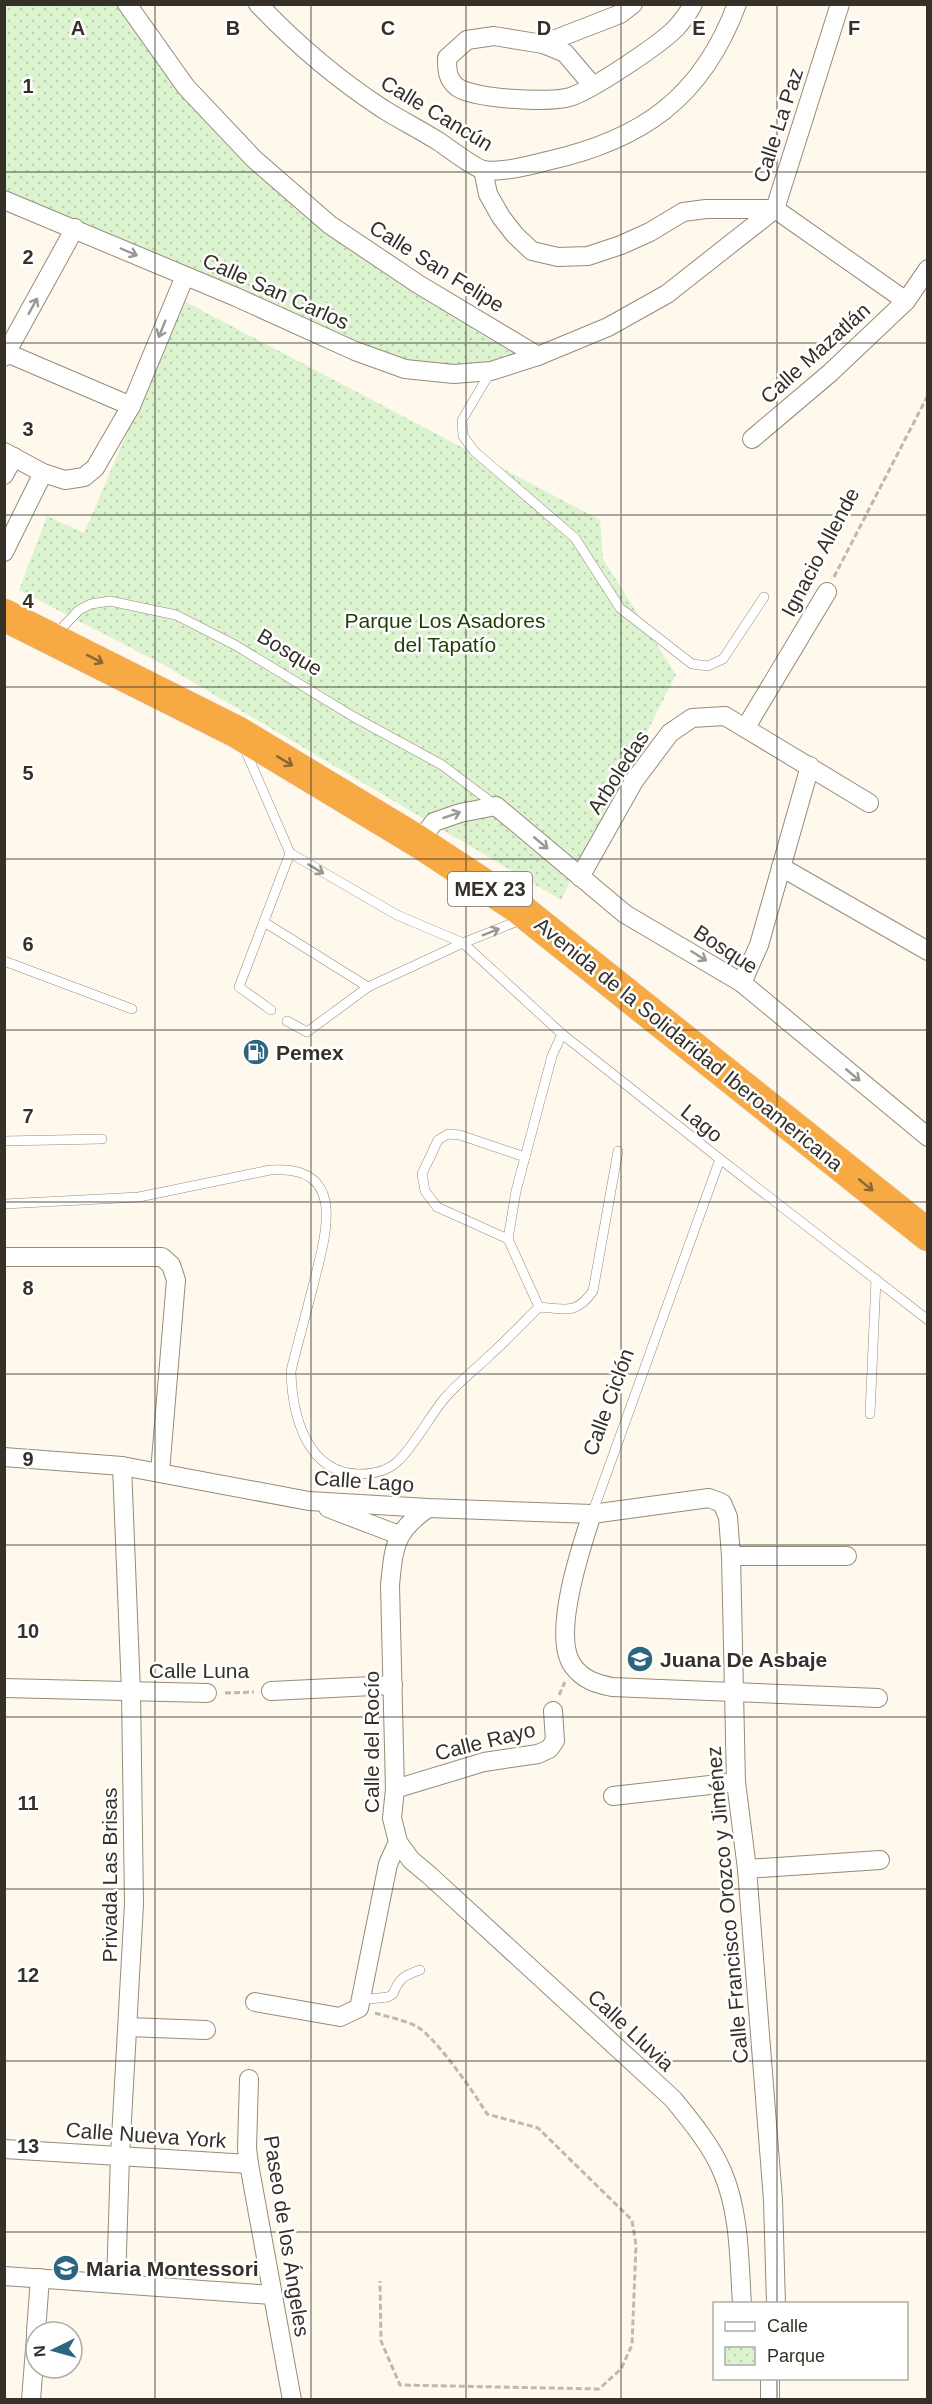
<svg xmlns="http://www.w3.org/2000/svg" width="932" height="2404" viewBox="0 0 932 2404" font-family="Arial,sans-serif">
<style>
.park{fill:url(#park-dots)}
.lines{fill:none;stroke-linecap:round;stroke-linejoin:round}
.service-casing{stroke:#958b79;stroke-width:10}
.minor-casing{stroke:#958b79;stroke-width:20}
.trunk-casing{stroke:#dbdad8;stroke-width:33}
.path{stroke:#beb9ae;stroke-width:3;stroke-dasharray:6 3;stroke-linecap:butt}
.service{stroke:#fff;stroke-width:9}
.minor{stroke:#fff;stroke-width:18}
.trunk{stroke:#f7aa44;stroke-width:32}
.oneway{stroke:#9a9894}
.oneway2{stroke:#8c6735}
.grid{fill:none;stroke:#353129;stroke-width:1.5;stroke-opacity:0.55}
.labels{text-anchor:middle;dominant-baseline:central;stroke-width:5;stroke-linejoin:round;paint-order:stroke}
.shield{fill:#fff;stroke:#726f69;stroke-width:1.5}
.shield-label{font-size:20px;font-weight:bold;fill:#353129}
.street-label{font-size:21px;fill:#353129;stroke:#fff}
.park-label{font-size:21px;fill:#1e3e02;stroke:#fff}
.poi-label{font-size:21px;font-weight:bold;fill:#353129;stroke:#fff;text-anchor:start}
.grid-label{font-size:20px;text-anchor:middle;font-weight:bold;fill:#353129;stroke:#fff;stroke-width:5;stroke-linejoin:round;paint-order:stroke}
</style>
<defs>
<pattern id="park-dots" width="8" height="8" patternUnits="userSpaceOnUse" patternTransform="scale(1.5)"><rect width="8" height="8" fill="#dcf3cf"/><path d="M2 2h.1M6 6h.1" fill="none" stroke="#bdd1b2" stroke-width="1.8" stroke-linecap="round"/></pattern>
</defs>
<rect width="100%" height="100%" fill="#fff9ed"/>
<!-- park -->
<g class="park">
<polygon points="5,5 132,5 238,141 429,290 524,360 405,369 5,199"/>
<polygon points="184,301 600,520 603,559 676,675 561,900 164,665 19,590 47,516 84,533"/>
</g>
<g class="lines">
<defs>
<g id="service">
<polyline points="491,371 462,420 463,436 474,451 575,538 620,608 692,664 708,666 723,659 764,597"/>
<polyline points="56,634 79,610 91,604 110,601 176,615 235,645 354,717 442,765 495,805"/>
<polyline points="244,747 290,853 397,915 463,943 523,919"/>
<polyline points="264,922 368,987"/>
<polyline points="4,961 132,1009"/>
<polyline points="271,1010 239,987 290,853"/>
<polyline points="287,1021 307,1032 368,987 463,943 562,1034 720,1159 928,1320"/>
<polyline points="4,1141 102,1139"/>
<path d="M4,1204L139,1197L270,1170C350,1164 325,1237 313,1286C306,1314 298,1342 291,1371C292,1414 306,1473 359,1474C372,1474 387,1471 397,1462C412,1449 430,1416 444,1399C458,1382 475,1370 490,1355C507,1340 523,1323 539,1307L508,1239L516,1191L552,1056L562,1034"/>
<polyline points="508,1239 437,1207 425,1191 422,1174 438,1140 448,1134 460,1135 525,1157"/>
<path d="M539,1307C566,1309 576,1315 593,1291L618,1151"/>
<polyline points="870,1414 876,1279"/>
<polyline points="592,1514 720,1159"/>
<path d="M360,2000L388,1997L393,1994C399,1978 405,1975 420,1970"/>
</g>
<g id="minor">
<polyline points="127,4 186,87 254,159 330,225 418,284 538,356"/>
<path d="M258,4C296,44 337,79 383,109C401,120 420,130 438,141C447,147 476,169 484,170C499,173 532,165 547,161C642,140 702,98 737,4"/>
<polyline points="543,44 620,14 633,4"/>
<path d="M593,86L565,53L543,44L494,36L467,40L447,58C447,70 447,79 457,87C473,99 550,103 570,97C592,90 661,44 677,27C683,20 689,12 693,4"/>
<polyline points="483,170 488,194 501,217 515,235 532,251 558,257 588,256 621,245 650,232 683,212 706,209 775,209"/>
<polyline points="4,200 236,297 355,351 405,369 454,374 491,371 538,356 608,327 667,294 775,209"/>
<polyline points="775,209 840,4"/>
<polyline points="775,209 906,301"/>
<polyline points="7,353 131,406"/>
<polyline points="4,357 75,228"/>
<polyline points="752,439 830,373 906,301 928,269"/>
<polyline points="4,452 43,473 65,480 84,477 95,468 131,406 185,276"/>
<polyline points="4,475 14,457"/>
<polyline points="4,552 43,473"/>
<polyline points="746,727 827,592"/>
<polyline points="419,842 434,822 460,813 496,806 625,914 742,983 928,1137"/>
<polyline points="781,867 928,951"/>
<polyline points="580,877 634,781 670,733 692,718 725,716 869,803"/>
<polyline points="742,983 759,945 810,766"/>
<polyline points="4,1257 162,1257 171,1265 176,1280 160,1472"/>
<polyline points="4,1457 122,1466 309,1501 428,1508 592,1514 709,1498 722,1503 728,1517 731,1556 736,1782 747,1869 773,2200 776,2304"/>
<polyline points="328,1508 399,1535"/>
<path d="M592,1514C581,1547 551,1636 573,1666C583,1680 597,1684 612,1687L878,1698"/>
<polyline points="731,1556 847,1556"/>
<polyline points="4,1688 207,1693"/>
<polyline points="271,1691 393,1685"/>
<polyline points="395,1789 484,1762 538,1754 549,1749 555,1741 553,1711"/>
<polyline points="613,1796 736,1782"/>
<path d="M398,1842L411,1860L429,1875L673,2099C691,2121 711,2145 722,2171C740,2212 739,2260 742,2304"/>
<polyline points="747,1869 880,1860"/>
<path d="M255,2002L340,2017L359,2008L388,1864L398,1842L392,1818L395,1789L390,1585C394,1546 394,1532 428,1508"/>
<polyline points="128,2027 206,2030"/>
<polyline points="249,2079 247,2148 249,2164 292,2400"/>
<polyline points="4,2149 249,2164"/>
<polyline points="4,2276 272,2295"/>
<polyline points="116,2284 120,2156 134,1904 131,1692 122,1466"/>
<polyline points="36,2332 40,2278"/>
<polyline points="770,2378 770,2400"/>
<polyline points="31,2400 36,2336"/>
</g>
<polyline id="trunk" points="4,615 237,732 419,842 516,906 928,1235"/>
</defs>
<!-- service casing -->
<use href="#service" class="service-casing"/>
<!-- minor casing -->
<use href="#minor" class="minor-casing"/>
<!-- trunk casing -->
<use href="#trunk" class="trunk-casing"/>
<!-- path -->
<g class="path">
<polyline points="834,577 928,395"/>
<polyline points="225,1693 254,1692"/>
<polyline points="559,1695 565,1682"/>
<path d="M375,2013C388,2017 404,2020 416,2026C435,2036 475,2094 487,2114L538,2128L632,2220L636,2245L632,2345L621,2369L599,2389L400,2385L381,2341L380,2281"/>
</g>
<!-- service -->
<use href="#service" class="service"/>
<!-- minor -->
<use href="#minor" class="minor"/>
<!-- trunk -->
<use href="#trunk" class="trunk"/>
</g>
<!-- one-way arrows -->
<defs><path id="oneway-shaft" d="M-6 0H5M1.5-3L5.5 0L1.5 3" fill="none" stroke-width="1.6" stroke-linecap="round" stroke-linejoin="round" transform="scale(1.5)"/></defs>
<g class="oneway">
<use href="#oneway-shaft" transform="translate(129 252) rotate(23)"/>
<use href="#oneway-shaft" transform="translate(33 306) rotate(-61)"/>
<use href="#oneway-shaft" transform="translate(162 329) rotate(112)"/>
<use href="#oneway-shaft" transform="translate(452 815) rotate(-19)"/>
<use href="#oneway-shaft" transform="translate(541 843) rotate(40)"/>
<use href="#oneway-shaft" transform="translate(316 869) rotate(31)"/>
<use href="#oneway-shaft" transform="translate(491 932) rotate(-22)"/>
<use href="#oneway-shaft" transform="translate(699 956) rotate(32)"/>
<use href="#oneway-shaft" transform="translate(853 1075) rotate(40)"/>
</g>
<g class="oneway2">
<use href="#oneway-shaft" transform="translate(95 659) rotate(27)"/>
<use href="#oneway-shaft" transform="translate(285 761) rotate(31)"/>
<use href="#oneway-shaft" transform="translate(866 1185) rotate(39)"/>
</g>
<!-- grid -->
<path class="grid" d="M155,4V2400M311,4V2400M466,4V2400M621,4V2400M777,4V2304M4,172H928M4,343H928M4,515H928M4,687H928M4,859H928M4,1030H928M4,1202H928M4,1374H928M4,1545H928M4,1717H928M4,1889H928M4,2061H928M4,2232H928M777,2378V2400"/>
<!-- icons -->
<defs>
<symbol id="fuel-disc" viewBox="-11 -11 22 22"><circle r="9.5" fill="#2c657f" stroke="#fff"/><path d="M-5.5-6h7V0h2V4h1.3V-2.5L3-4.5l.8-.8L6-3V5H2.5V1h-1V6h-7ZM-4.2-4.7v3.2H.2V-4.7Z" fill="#fff"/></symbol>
<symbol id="school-disc" viewBox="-11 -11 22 22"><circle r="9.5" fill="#2c657f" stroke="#fff"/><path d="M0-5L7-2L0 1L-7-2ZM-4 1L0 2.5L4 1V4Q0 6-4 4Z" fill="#fff"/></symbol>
</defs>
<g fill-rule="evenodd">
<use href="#fuel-disc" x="241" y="1037" width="30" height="30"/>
<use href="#school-disc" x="625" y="1644" width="30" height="30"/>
<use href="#school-disc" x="51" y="2253" width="30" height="30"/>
</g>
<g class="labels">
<!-- shield labels -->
<rect class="shield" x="448" y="872" width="84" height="34" rx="4.5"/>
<g class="shield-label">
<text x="490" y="889">MEX 23</text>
</g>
<!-- street labels -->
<g class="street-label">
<text transform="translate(437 113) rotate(31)">Calle Cancún</text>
<text transform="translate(778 125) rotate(-72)">Calle La Paz</text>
<text transform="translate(437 266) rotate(32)">Calle San Felipe</text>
<text transform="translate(276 291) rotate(24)">Calle San Carlos</text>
<text transform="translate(815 353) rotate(-42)">Calle Mazatlán</text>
<text transform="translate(820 552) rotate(-62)">Ignacio Allende</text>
<text transform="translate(290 652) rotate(31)">Bosque</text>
<text transform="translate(618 772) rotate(-57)">Arboledas</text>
<text transform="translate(726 949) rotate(33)">Bosque</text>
<text transform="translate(689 1044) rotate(39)">Avenida de la Solidaridad Iberoamericana</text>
<text transform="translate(702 1123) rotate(39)">Lago</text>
<text transform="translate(608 1402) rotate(-70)">Calle Ciclón</text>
<text transform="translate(364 1481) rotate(4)">Calle Lago</text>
<text x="199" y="1670">Calle Luna</text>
<text transform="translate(485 1741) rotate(-14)">Calle Rayo</text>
<text transform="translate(371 1742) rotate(-90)">Calle del Rocío</text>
<text transform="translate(109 1875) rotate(-90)">Privada Las Brisas</text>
<text transform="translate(727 1905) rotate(-95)">Calle Francisco Orozco y Jiménez</text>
<text transform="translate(631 2030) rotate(43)">Calle Lluvia</text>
<text transform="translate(146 2135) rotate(4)">Calle Nueva York</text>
<text transform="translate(287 2236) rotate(81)">Paseo de los Ángeles</text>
</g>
<!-- park labels -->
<g class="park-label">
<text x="445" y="620">Parque Los Asadores<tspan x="445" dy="24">del Tapatío</tspan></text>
</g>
<!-- poi labels -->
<g class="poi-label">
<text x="276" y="1052">Pemex</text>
<text x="660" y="1659">Juana De Asbaje</text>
<text x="86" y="2268">Maria Montessori</text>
</g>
</g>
<g class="grid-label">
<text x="78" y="35">A</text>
<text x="233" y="35">B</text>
<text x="388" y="35">C</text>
<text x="544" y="35">D</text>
<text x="699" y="35">E</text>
<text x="854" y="35">F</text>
<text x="28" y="93">1</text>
<text x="28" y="264">2</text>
<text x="28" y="436">3</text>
<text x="28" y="608">4</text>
<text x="28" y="780">5</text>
<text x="28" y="951">6</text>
<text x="28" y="1123">7</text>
<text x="28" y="1295">8</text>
<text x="28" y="1466">9</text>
<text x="28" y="1638">10</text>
<text x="28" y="1810">11</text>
<text x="28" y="1982">12</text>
<text x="28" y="2153">13</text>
</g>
<!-- border -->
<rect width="932" height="2404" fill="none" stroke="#353129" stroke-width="12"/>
<!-- legend -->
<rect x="713" y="2302" width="195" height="78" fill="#ffffff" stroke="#aeada9" stroke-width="1.5"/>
<rect x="725" y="2322" width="30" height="9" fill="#ffffff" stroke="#aeada9" stroke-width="1.5"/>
<text x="767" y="2332" font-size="18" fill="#353129">Calle</text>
<rect x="725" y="2347" width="30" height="18" fill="url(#park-dots)" stroke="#aeada9" stroke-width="1.5"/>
<text x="767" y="2362" font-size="18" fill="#353129">Parque</text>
<!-- north arrow -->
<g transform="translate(54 2350) rotate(265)"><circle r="28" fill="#ffffff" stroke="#aeada9" stroke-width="1.5"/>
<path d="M0-4.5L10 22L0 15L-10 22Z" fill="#2c657f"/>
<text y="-9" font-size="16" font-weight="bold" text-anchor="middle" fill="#353129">N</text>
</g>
</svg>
